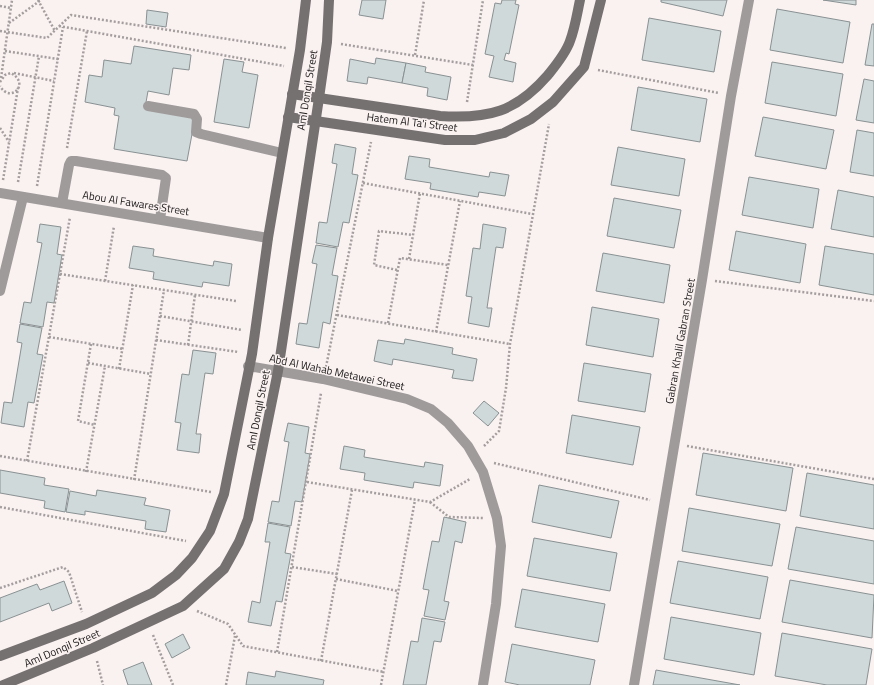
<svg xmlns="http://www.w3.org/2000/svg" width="874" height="685" viewBox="0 0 874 685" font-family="'Titillium Web',sans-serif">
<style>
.building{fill:#d0d9da;stroke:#899192}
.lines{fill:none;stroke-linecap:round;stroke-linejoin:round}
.path{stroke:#a49e9e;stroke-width:2.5;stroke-dasharray:2 2;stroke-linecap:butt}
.lane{stroke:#9f9b9b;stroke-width:10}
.street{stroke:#9f9b9b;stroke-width:10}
.secondary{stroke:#767171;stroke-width:10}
.labels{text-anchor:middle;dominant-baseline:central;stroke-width:3;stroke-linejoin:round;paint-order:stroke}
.street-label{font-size:11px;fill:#1c1919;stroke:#faf1f1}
</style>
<rect width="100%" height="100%" fill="#faf1f1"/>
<!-- building -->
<g class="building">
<polygon points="362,0 386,0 383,19 359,15"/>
<polygon points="502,0 516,0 515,4 519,5 509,54 506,53 504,60 516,63 513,82 489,77 494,56 485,54 495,3 501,4"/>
<polygon points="661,0 727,0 723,16 661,2"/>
<polygon points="823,0 856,0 856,5"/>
<polygon points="777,9 850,22 843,63 770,50"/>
<polygon points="147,10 168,13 166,27 146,24"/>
<polygon points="649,18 721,31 714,72 642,60"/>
<polygon points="872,24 874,24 874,66 865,65"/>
<polygon points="134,46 191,55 189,70 173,68 169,95 148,91 145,108 195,118 187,161 114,149 119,116 114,115 115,108 85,102 89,75 102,77 104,60 131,64"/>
<polygon points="376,58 406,63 402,83 368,77 367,84 347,81 350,59 375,64"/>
<polygon points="224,59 244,62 242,72 258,75 249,128 214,122"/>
<polygon points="772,62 843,74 836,116 765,103"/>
<polygon points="406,63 426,67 425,72 451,77 447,100 427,96 428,88 402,83"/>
<polygon points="864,79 874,81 874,123 856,120"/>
<polygon points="638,87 707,99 700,142 631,130"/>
<polygon points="763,117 834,130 826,169 755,156"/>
<polygon points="857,130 874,133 874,176 850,172"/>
<polygon points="335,144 356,148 352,174 358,175 349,223 343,222 338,247 316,243 319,222 327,223 337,164 332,163"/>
<polygon points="618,147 685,159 679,196 611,185"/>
<polygon points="409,156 430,159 429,167 489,177 490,172 509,175 505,196 479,192 478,197 430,189 431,183 405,179"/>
<polygon points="749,177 819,189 813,228 742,215"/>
<polygon points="838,190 874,197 874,237 831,229"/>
<polygon points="614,198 681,210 674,248 607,236"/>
<polygon points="40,224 61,227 57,254 62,255 54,303 47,302 43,327 20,323 24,302 31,303 42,243 37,242"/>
<polygon points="483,224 506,228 503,248 496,247 487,308 492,308 489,327 468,323 472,297 466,296 473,248 480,249"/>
<polygon points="736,231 806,244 800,283 729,270"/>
<polygon points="316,245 337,248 332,275 338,276 330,324 323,322 319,348 296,344 299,323 307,324 317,264 312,263"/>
<polygon points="133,246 154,249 153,256 213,266 214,261 232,264 229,286 203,282 202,287 153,279 154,272 129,268"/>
<polygon points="825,246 874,254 874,295 819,285"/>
<polygon points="603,253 670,265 664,303 596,291"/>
<polygon points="592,307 659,319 653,357 586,345"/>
<polygon points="20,324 42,328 37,354 43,355 34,403 28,402 24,427 1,423 4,402 12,403 22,343 17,342"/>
<polygon points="405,339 453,348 452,354 477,359 473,381 452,378 454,370 393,359 392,365 374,361 378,340 404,344"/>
<polygon points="193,350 216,353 213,374 205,373 196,434 201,434 199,453 177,450 181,423 175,422 182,374 189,375"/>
<polygon points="584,363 651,374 645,412 578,401"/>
<polygon points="484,401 499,413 488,426 473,413"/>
<polygon points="572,415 640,427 633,465 566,453"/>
<polygon points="288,423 309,427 305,453 310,454 302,502 295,501 291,526 268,522 272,501 279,502 289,442 284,441"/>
<polygon points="344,446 365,450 364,457 424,467 425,462 443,465 440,486 414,482 413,488 364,480 365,473 340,469"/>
<polygon points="703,453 793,468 786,511 696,495"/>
<polygon points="0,470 45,478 44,485 69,489 65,512 44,508 45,501 0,493"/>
<polygon points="807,473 874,485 874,529 800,516"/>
<polygon points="539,485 619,501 611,538 532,522"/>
<polygon points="97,490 146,498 144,505 170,510 166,532 145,529 146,521 85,511 85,515 66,512 70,491 96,496"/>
<polygon points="689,508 780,524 772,566 682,551"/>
<polygon points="444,517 466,522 462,543 455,541 444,601 449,602 445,620 424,616 429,590 423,589 432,541 439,542"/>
<polygon points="268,523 290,527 285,553 291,554 282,602 276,601 271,626 248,622 252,601 260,603 270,542 265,542"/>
<polygon points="796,527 874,541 874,584 788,569"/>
<polygon points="534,538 617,553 610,591 527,576"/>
<polygon points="678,561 768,577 760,619 670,603"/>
<polygon points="790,580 874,595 872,638 782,622"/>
<polygon points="64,581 72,603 52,611 49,603 0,622 0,598 37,584 40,590"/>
<polygon points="522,589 605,604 598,642 515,627"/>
<polygon points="671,617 761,633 754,675 664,659"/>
<polygon points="422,618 445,622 441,642 434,641 426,685 403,685 411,641 418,642"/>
<polygon points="782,633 872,649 866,685 827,685 775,676"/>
<polygon points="183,634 190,648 172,658 165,644"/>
<polygon points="512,644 595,660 590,685 520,685 505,682"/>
<polygon points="143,662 152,685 128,685 123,670"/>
<polygon points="656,670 740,685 653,685"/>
<polygon points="276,671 324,680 323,685 246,685 248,672 275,677"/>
</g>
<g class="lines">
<!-- path -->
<g class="path">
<polyline points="38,0 55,31"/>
<polyline points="0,6 11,8"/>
<polyline points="9,23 41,0"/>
<polyline points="59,26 284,66"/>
<polyline points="0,31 47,38 71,15 286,48"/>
<polyline points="341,44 473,65"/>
<polyline points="5,51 58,59"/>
<polyline points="415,55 424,0"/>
<polyline points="598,70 719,93"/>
<polyline points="14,73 54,81"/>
<polyline points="1,78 12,0"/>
<path d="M0,82L5,75L11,73C31,84 10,104 0,86"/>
<polyline points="467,102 483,0"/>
<polyline points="0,128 9,142"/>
<polyline points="67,148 87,31"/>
<polyline points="3,180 18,88"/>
<polyline points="18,182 39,56"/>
<polyline points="363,183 532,214"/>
<polyline points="37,186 63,27"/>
<polyline points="409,259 420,193"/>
<polyline points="397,270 374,265 379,231 413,235"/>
<polyline points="60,274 236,301"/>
<polyline points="105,281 114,226"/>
<polyline points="715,281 874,301"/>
<polyline points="337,315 510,344"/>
<polyline points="160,316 242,330"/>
<polyline points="388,323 400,258 448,265"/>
<polyline points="436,332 460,201"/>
<polyline points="49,337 123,349"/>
<polyline points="156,340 238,352"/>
<polyline points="91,344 78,421 95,425"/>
<polyline points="188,345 195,295"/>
<polyline points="88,363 151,374"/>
<polyline points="326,367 371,142"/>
<polyline points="119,369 133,285"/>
<polyline points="484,446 499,431 506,388 510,344 549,124"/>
<polyline points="687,446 874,479"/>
<polyline points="0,456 211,492"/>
<polyline points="27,461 70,217"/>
<polyline points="494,463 650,500"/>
<polyline points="86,472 105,366"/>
<polyline points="134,480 164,290"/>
<polyline points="307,482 430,502 470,479"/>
<polyline points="430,502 449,517 483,518"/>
<polyline points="0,507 186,541"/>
<polyline points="292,567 337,574"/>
<polyline points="336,579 398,591"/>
<polyline points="0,588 63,567 69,572 82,612"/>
<polyline points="197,611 228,624 243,646 384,672"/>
<polyline points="153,635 173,685"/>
<polyline points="277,652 321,393"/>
<polyline points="97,661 103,685"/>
<polyline points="321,661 352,490"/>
<polyline points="226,685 235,636"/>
<polyline points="381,685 415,500"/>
</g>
<!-- lane -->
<g class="lane">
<polyline points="148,106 194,114 197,119 196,132 201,134 282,153"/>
<polyline points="62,203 69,165 71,161 76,161 162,175 166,178 160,219"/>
</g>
<!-- street -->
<g class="street">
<polyline points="0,193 268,238"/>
<polyline points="0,291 23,197"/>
<polyline points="248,366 323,379 407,399 431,409 448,423 468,446 483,472 497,518 501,546 496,604 483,685"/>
<polyline points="634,685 702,280 731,96 749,0"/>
</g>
<!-- secondary -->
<g class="secondary">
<path d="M292,94L440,116C489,119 516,112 548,75C556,65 566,53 570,41C575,28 577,14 580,0"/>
<polyline points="288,117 445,140 475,140 504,133 531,119 553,102 584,67 601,0"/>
<polyline points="0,656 86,624 152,593 176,575 192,558 210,531 224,494 252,354 268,238 300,50 306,0"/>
<polyline points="3,685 93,648 183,606 224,569 239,542 248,519 278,371 319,98 327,42 329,0"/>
</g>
</g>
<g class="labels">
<!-- street labels -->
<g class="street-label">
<text transform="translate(307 90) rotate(-81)">Aml Donqil Street</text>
<text transform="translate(412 122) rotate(7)">Hatem Al Ta'i Street</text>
<text transform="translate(136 203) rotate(9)">Abou Al Fawares Street</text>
<text transform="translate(680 341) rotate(-80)">Gabran Khalil Gabran Street</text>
<text transform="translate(337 372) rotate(12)">Abd Al Wahab Metawei Street</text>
<text transform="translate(258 410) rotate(-79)">Aml Donqil Street</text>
<text transform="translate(62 648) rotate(-23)">Aml Donqil Street</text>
</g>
</g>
</svg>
